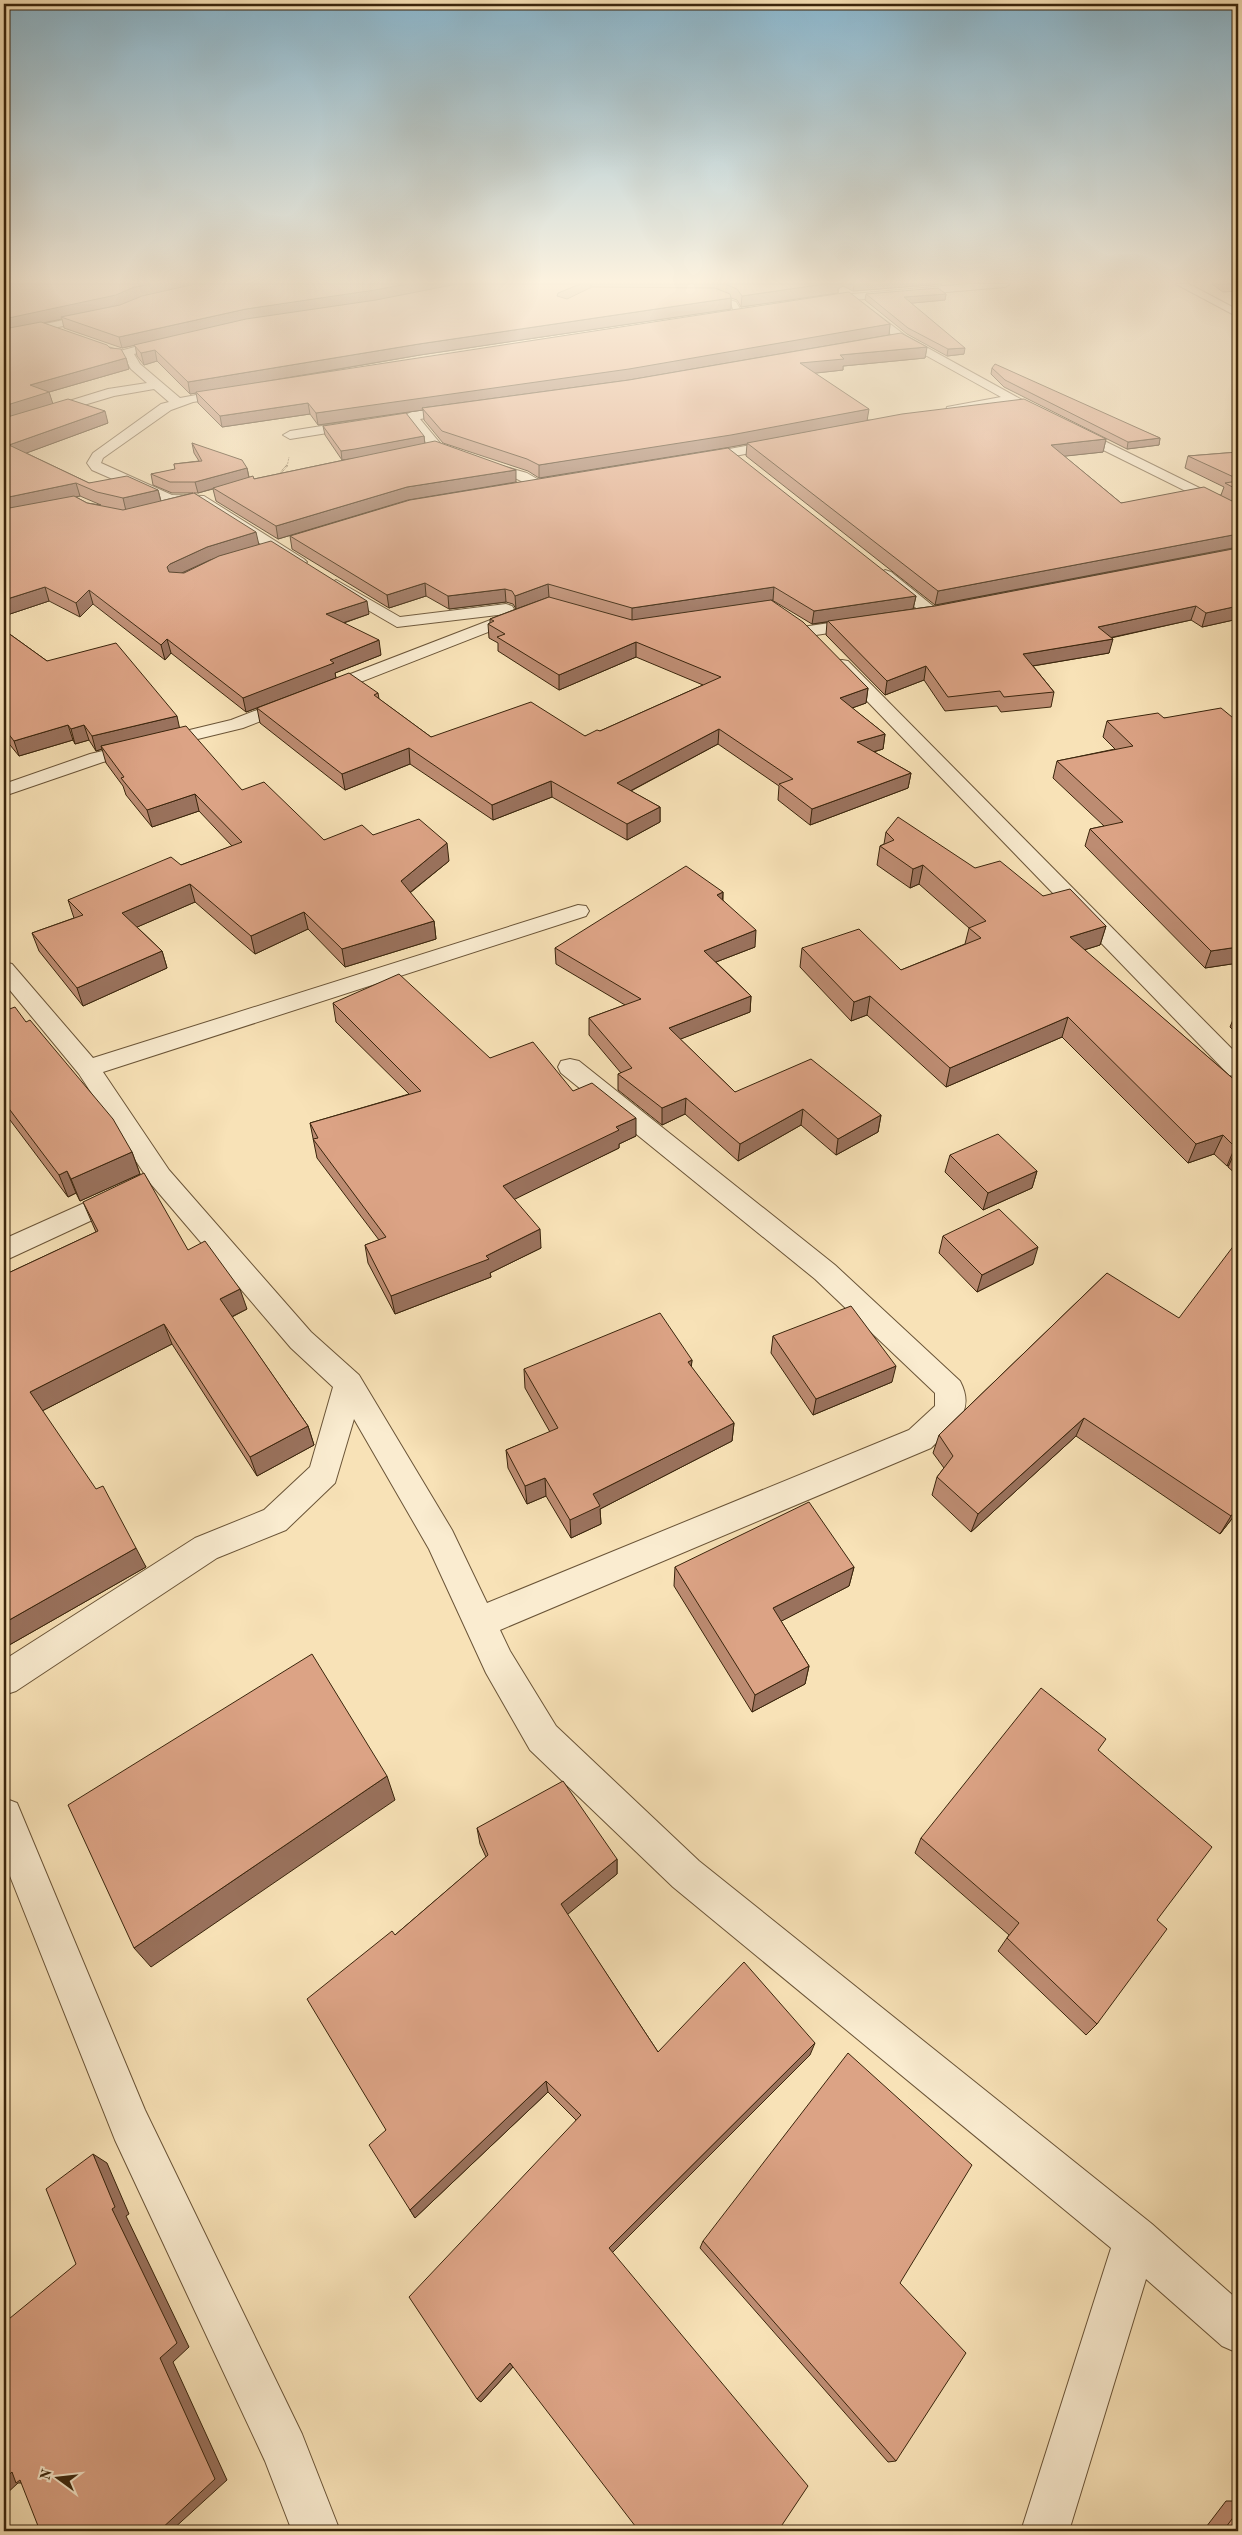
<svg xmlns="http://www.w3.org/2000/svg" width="1242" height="2535" viewBox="0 0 1242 2535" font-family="'Old Standard TT',serif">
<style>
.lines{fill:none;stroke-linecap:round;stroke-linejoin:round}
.lane-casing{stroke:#6a5437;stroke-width:2}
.street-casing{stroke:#6a5437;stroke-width:2}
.path-far1{stroke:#3a250c;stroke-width:1;stroke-dasharray:0.5 1;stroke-linecap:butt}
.path{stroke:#3a250c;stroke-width:2;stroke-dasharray:0.5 1;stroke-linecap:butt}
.lane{fill:#faecd0;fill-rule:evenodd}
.street{fill:#faecd0;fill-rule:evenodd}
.wall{fill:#bd8c72;stroke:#3a250c;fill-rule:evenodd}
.shaded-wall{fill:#9a725d;stroke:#3a250c}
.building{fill:#dca385;stroke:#3a250c}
</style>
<rect width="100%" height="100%" fill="#f8e2b7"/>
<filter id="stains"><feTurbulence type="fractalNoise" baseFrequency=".004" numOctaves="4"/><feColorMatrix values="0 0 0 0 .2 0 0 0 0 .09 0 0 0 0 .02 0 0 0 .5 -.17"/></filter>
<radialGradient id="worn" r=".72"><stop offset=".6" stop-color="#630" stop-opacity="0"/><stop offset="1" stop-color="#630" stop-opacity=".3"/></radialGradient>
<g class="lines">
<defs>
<polygon id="lane" points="708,293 736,302 742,312 735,314 731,304 706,296"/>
<g id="street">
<polygon points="968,284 1010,284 1005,287 818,303 812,300 818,297"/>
<polygon points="1176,284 1189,284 1238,310 1238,317"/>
<polygon points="861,302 906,336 1024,401 1018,405 1012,403 952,414 947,413 946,410 947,407 1001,397 898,340 857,307 857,303"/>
<polygon points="100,312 104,313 104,317 4,339 4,333"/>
<polygon points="171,337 175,339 175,343 134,354 140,364 180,398 234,388 240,392 238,395 193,402 171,410 103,458 101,463 172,495 204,496 304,559 307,562 304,565 294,565 196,503 165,502 92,470 87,463 93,453 161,404 169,402 154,389 114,396 4,429 4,421 108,389 147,383 131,369 125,359 113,358 102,351 108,347 120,351"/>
<polygon points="459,405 464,406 465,409 464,412 420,419 444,448 437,452 432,451 404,416 411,412"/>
<polygon points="360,420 365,421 367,424 365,427 290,439 283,435 290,431"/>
<polygon points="1072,425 1238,507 1238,517 1067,432 1065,429 1067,426"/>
<polygon points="783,439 790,443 788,446 697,463 690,459 697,455"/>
<polygon points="481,460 527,473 539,480 563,477 570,481 568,484 537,489 517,479 476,467 474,464 476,461"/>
<polygon points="885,570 891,572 938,610 940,613 938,616 926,616 879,578 877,575"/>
<polygon points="336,580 400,617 506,604 512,606 514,609 513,611 523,608 531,613 529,616 243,728 103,762 4,796 4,784 90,754 231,720 506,614 397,627 330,588 328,585"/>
<polygon points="864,618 872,623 870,627 809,636 803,635 801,631 803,627 809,626"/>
<polygon points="842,660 848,661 1238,1055 1238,1077 1229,1075 836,669 833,665 836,661"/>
<path d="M578,905L586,906L589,911L586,916L103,1072L169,1170L311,1332L359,1375L452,1530L487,1603L909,1430L935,1406V1393L815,1279L561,1073L558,1067L561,1061L570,1059L579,1061L835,1265L960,1381C977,1413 952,1428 931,1448L500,1630L510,1651L556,1726L699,1861L1152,2224L1238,2300V2353L1222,2346L1146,2279L1069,2531H1021L1111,2248L673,1887L530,1750L486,1673L429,1549L354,1419L335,1483L286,1530L217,1558L16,1691L4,1695V1660L195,1538L264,1510L310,1467L333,1387L291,1348L151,1184L79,1074L4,983V962L12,964L93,1058Z"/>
<polygon points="120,1187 129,1189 133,1196 129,1203 4,1261 4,1239"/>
<polygon points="4,1798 17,1803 145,2110 302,2434 340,2531 292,2531 265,2461 115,2140 4,1861"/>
</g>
</defs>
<!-- lane casing -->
<use href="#lane" class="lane-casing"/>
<!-- street casing -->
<use href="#street" class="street-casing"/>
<!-- path-far1 -->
<polyline class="path-far1" points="287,467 289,457"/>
<!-- path -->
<polyline class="path" points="279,475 287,465"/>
<!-- lane -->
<use href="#lane" class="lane"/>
<!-- street -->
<use href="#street" class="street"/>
</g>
<!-- wall -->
<g class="wall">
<path d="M4,284H942L853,291L843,286L838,289V293L741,307L737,300L731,298V309L420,355L300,376L890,324L889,335L927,347L925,358L843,366V370L815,373L867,420L1106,439L1103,452L1064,456L1121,503L1221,495L1224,487L1185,468L1188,456L1238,452V548L935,605L746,456L747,444L539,478L528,471L443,443L424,420L423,410L318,425L310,414L222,427L198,403L196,393L190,394L157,361L144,365L137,356L135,345L122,348L64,328L62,319L43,323L110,348L126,358L129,369L49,392L52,403L108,423L26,453L89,483L158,490L161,501L193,493H172L153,485L151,474L175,470L174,464L199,461L194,453L192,443L247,468L249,477L254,479L349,459L342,460L325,435L323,426L424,436L425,444L516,482L916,596L913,609L935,606L1238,548V619L1202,627L1191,620L1111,638L1109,653L1033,666L1054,692L1051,707L1001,712L997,706L945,711L924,680L885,695L826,635L827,622L812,624L772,600L868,688L866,703L852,708L885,734L883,749L874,752L911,773L908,788L810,825L778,800L779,786L718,744L631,791L660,807V822L627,840L552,797L493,820L410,764L345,790L260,723L257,708L378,693L379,699L431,737L585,736L600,731L703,685L636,657L559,690L498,651V643L489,638L488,624L490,623V619L529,604L516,609L513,604L506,602L449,609L426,596L389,608L292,549L290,536L389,506L278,539L216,501L213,489L198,493H194L258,544L369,614L344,623L381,655L335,673L336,678L246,712L171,653L165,660L93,604L80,617L49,601L4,616ZM80,496L101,505L87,503L76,497Z"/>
<polygon points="1212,284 1238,284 1238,291 1223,292"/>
<polygon points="866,294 946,294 945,300 911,303 964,354 947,356 907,334 865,300"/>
<polygon points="992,368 1160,438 1159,445 1127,449 1004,387 991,374"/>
<polygon points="4,630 47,661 180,728 242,790 324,840 373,835 449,861 410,893 434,921 436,939 345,967 308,929 255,954 195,902 137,927 162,951 167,968 83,1006 39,951 32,933 74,918 68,900 181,865 232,846 199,811 152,827 126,795 123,786 106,763 102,749 96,751 89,740 75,744 73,740 19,756 6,740 4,740"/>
<polygon points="1164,718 1238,722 1238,963 1205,968 1085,846 1090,829 1104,826 1053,778 1057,761 1115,749 1103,737 1107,721"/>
<polygon points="886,832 1043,896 1106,926 1100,945 1084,950 1238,1083 1238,1176 1228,1167 1229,1165 1227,1166 1214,1154 1188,1163 1062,1037 946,1087 867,1015 851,1021 800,967 802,948 901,970 965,944 969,928 919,884 910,888 877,865 880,846 884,844"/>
<polygon points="723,892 723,900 755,947 716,962 751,996 750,1012 680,1039 735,1092 881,1115 878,1132 836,1155 801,1125 738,1161 685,1114 662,1125 618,1090 618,1074 621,1073 589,1035 589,1018 625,1005 556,964 555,948"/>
<polygon points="333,1003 490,1058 573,1091 636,1136 619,1144 619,1148 514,1199 541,1248 490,1273 491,1277 395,1314 368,1263 365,1245 379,1240 317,1158 310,1123 409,1094 336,1022"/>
<polygon points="1237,1010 1238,1010 1238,1035 1230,1027"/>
<polygon points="4,1011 26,1022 132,1152 140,1174 80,1201 76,1193 68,1197 4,1112"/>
<polygon points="950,1155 1037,1171 1032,1188 983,1210 945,1172"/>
<polygon points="83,1202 188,1250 247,1309 232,1317 308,1426 314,1445 257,1476 172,1344 42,1411 146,1567 4,1648 4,1275 96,1232"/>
<polygon points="943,1236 1033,1264 977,1292 939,1253"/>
<polygon points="1107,1273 1235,1473 1238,1511 1220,1534 1076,1436 971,1532 932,1495 937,1477 944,1468 933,1453 939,1435"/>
<polygon points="773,1336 892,1382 813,1415 771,1353"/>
<polygon points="692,1360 691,1367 734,1423 732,1441 600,1509 601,1524 571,1538 546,1496 527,1504 508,1468 506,1450 550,1432 525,1388 524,1369"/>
<polygon points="675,1567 854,1567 849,1586 781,1621 809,1666 805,1684 752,1712 674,1586"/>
<polygon points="1098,1751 1157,1920 1097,2024 1086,2035 998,1951 1009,1935 915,1853 921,1838"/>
<polygon points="477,1828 617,1859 617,1874 567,1914 658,2052 810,2055 612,2252 513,2367 481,2402 477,2399 576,2120 548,2092 415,2218 410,2210 386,2130 395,1935 486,1857 480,1844"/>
<polygon points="703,2241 900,2283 896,2461 888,2462 700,2248"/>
<polygon points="1226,2501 1238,2501 1238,2531 1203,2531"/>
</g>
<!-- shaded-wall -->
<g class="shaded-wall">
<polygon points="150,284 201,284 118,306 61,317 62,319 4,331 4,319"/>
<polygon points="407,284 462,284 377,301 248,320 122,348 119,337 246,309"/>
<polygon points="580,284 591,284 591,290 558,304 557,296 558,293"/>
<polygon points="824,284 843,284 843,286 838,289 838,293 741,307 742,296"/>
<polygon points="854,284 942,284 853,291"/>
<polygon points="946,294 945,300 903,304 904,297"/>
<polygon points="731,298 731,309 420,355 198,393 196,392 196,393 190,394 188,382 419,344"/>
<polygon points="890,324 889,335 629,380 422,408 423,410 318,425 316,413"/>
<polygon points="927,347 925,358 843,366 843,370 799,375 800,363 840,355"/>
<polygon points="965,348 964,354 947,356 948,349"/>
<polygon points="155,350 157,361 144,365 141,353"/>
<polygon points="126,358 129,369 49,392 53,404 4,419 4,406 30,385"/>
<polygon points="308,403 310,414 222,427 220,416"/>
<polygon points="869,409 867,421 731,447 539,478 539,465"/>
<polygon points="105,411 108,423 13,458 9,445"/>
<polygon points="424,436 425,445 357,458 342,460 341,451"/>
<polygon points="1160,438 1159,445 1127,449 1128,442"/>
<polygon points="1106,439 1103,452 1048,458 1051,445"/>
<polygon points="247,468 249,478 198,493 195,482"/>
<polygon points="516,470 516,482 408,500 278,539 276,526 407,487"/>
<polygon points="76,483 80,496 4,512 4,498"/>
<polygon points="158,490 161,502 126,511 123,498"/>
<polygon points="256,532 259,545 210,560 173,577 170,581 167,567 170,564 207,547"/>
<polygon points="1238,534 1238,547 935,605 938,591"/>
<polygon points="425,583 426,596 389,608 387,595"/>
<polygon points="548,584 549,597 516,609 515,596"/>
<polygon points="45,587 49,601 4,616 4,600"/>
<polygon points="774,587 773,600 632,621 632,608"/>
<polygon points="505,589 506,602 449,609 448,596"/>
<polygon points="89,590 93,604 80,617 76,603"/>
<polygon points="916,596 913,609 812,624 814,611"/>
<polygon points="367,601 369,614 328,628 326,614"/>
<polygon points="1196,606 1191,620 1095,641 1098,627"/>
<polygon points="1238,606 1238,619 1202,627 1206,613"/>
<polygon points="167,639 171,653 165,660 161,645"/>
<polygon points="1113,639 1109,653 1020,668 1023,654"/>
<polygon points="379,640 381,655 335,673 336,678 246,712 243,698 330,660"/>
<polygon points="636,642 636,657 559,690 559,675"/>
<polygon points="926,666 924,680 885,695 887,681"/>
<polygon points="868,688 866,703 838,713 840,698"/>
<polygon points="177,716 180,730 101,746 102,749 96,751 92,736"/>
<polygon points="68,725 73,740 19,756 14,741"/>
<polygon points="84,725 89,740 75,744 71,729"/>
<polygon points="719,729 718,744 617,798 617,783"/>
<polygon points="4,732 6,740 4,740"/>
<polygon points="885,734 883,749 855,757 857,742"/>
<polygon points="409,748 410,764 345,790 342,774"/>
<polygon points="911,773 908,788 810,825 812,809"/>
<polygon points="551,781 552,797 493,820 492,805"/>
<polygon points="195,794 199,811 152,827 147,810"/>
<polygon points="660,807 660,822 627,840 627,824"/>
<polygon points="447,843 449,861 403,898 401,881"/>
<polygon points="923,865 919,884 910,888 913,869"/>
<polygon points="190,884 195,902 128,931 122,913"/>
<polygon points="723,892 722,908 717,895"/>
<polygon points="304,912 308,929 255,954 251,936"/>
<polygon points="434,921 436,939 345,967 342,949"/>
<polygon points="1106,926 1100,945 1064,956 1070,937"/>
<polygon points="756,930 755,947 703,967 704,951"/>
<polygon points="1238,947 1238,963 1205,968 1211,951"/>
<polygon points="162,951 167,968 83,1006 77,988"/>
<polygon points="751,996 750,1012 668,1044 669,1028"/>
<polygon points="870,996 867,1015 851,1021 854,1002"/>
<polygon points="1068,1017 1062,1037 946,1087 950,1068"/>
<polygon points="686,1098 685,1114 662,1125 662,1108"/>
<polygon points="803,1109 801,1125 738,1161 740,1144"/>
<polygon points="881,1115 878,1132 836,1155 838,1139"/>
<polygon points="636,1118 636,1136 619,1144 619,1148 505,1204 503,1186 616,1127"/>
<polygon points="1223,1135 1214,1154 1188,1163 1196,1144"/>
<polygon points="1238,1145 1229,1165 1227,1166 1235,1147"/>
<polygon points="132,1152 140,1174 80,1201 71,1179"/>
<polygon points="67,1171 76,1193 68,1197 59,1175"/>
<polygon points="1037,1171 1032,1188 983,1210 988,1193"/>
<polygon points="540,1229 541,1248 490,1273 491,1277 395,1314 391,1296 486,1256"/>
<polygon points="1038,1247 1033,1264 977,1292 982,1275"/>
<polygon points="240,1289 247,1309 227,1319 220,1299"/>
<polygon points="164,1324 172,1344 40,1412 30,1392"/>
<polygon points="692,1360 690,1379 688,1362"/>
<polygon points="896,1366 892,1382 813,1415 816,1399"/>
<polygon points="1084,1418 1076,1436 971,1532 978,1514"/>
<polygon points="734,1423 732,1441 600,1509 601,1524 571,1538 570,1520 593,1494"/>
<polygon points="308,1426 314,1445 257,1476 250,1457"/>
<polygon points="1238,1464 1238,1469 1222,1489 1233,1472"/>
<polygon points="545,1478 546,1496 527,1504 525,1486"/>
<polygon points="1238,1507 1238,1511 1220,1534 1231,1516"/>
<polygon points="136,1548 146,1567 4,1648 4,1623"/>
<polygon points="854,1567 849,1586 770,1627 773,1608"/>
<polygon points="809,1666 805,1684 752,1712 755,1695"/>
<polygon points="387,1776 395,1800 151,1967 134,1948"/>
<polygon points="617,1859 617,1874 562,1919 561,1904"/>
<polygon points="815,2043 810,2055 610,2255 609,2248"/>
<polygon points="546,2081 548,2092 415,2218 410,2210"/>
<polygon points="93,2154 107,2163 129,2214 126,2216 189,2347 173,2362 227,2480 171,2531 159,2531 160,2358 112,2209"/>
<polygon points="510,2363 513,2367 481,2402 477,2399"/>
<polygon points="12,2472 34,2483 18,2483 4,2496 4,2479"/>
</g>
<!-- building -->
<g class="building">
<polygon points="4,284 150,284 134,287 116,295 4,319"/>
<polygon points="195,284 407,284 375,290 246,309 119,337 61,317 120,305 142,296"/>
<polygon points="457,284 580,284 558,293 557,296 567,299 592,287 715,288 730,294 731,298 419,344 188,382 155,350 141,353 134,345 246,319 376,300"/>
<polygon points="725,284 824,284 742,296 737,289"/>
<polygon points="938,288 946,294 904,297 965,348 948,349 908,328 866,294"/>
<polygon points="849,292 890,324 629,369 316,413 308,403 220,416 196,392"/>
<polygon points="41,322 107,345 110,348 121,349 126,358 30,385 49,392 4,406 4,329"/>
<polygon points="901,333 927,347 840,355 844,359 800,363 869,409 731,435 539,465 527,459 442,431 422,408 629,380"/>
<polygon points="995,364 1160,438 1128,442 1005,380 992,368"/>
<polygon points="68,399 105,411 9,445 89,483 127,476 158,490 123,498 97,492 76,483 4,498 4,418"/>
<polygon points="1024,399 1106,439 1051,445 1121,503 1204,487 1238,504 1238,534 938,591 747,443 902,414"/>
<polygon points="406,413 424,436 355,449 341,451 323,426"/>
<polygon points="435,441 516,470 407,487 276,526 213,488 253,476 254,479"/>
<polygon points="192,443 242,460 247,468 195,482 170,482 151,474 175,469 174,464 202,461"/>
<polygon points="728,448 916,596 814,611 774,587 632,608 548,584 515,596 512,591 505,589 448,596 425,583 387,595 290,536 410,500"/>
<polygon points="1238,452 1238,479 1188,456"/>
<polygon points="1238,481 1238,490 1225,483"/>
<polygon points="194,493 256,532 207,547 170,564 167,567 169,572 184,573 219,556 271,541 367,601 326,614 379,640 330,660 334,663 243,698 167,639 161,645 89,590 76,603 45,587 4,600 4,509 74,496 87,503 123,510"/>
<polygon points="1238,548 1238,606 1206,613 1196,606 1098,627 1113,639 1023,654 1054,692 1004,697 1000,691 948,697 926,666 887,681 828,621 935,606"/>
<polygon points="549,597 632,620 771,600 803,622 868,688 840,698 885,734 857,742 911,773 812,809 779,784 793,779 719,729 617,783 660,807 627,824 551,781 492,805 409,748 342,774 257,708 349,673 378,693 374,695 431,737 531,702 585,736 597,730 600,731 721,677 636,642 559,675 497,637 505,634 488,624 494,621 490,619"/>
<polygon points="4,630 47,661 116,643 177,716 92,736 84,725 71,729 68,725 14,741 4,728"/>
<polygon points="1221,708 1238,722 1238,947 1211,951 1090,829 1123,822 1057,761 1133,746 1107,721 1158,713 1164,718"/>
<polygon points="186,726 242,790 264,782 324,840 362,825 373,835 419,819 447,843 401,881 434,921 342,949 304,912 251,936 190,884 122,913 162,951 77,988 32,933 83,915 68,900 171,857 181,865 242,842 195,794 147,810 121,778 124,777 101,746"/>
<polygon points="898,817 975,868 1000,861 1043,896 1070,889 1106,926 1070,937 1238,1083 1238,1145 1235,1147 1223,1135 1196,1144 1068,1017 950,1068 870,996 854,1002 802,948 859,929 901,970 981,938 969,928 986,921 923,865 913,869 880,846 894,840 886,832"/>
<polygon points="686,866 723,892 717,895 756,930 704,951 751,996 669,1028 735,1092 811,1059 881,1115 838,1139 803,1109 740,1144 686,1098 662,1108 618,1074 632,1068 589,1018 641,999 555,948"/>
<polygon points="399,974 490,1058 533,1042 573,1091 592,1083 636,1118 616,1127 619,1130 503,1186 540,1229 486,1256 489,1259 391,1296 365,1245 386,1237 313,1139 318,1138 310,1123 421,1091 333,1003"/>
<polygon points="15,1007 26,1022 30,1020 113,1119 132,1152 71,1179 67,1171 59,1175 4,1102 4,1011"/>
<polygon points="998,1134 1037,1171 988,1193 950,1155"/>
<polygon points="144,1173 188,1250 205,1241 240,1289 220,1299 308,1426 250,1457 164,1324 30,1392 96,1489 103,1486 136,1548 4,1623 4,1275 98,1231 83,1202"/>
<polygon points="999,1209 1038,1247 982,1275 943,1236"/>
<polygon points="1238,1240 1238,1464 1233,1472 1238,1475 1238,1507 1231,1516 1084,1418 978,1514 937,1477 953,1456 939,1435 1107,1273 1179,1318"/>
<polygon points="851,1306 896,1366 816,1399 773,1336"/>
<polygon points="660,1313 692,1360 688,1362 734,1423 593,1494 600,1506 570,1520 545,1478 525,1486 506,1450 558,1428 524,1369"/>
<polygon points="809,1502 854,1567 773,1608 809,1666 755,1695 675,1567"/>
<polygon points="312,1654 387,1776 134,1948 68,1805"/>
<polygon points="1041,1688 1106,1739 1098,1750 1212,1847 1157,1920 1167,1929 1097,2024 1007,1938 1019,1923 921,1838"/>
<polygon points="563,1781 617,1859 561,1904 658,2052 744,1962 815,2043 609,2248 808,2486 778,2531 639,2531 510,2363 477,2399 409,2297 581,2115 546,2081 410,2210 369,2145 386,2130 307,1999 392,1931 395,1935 488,1855 477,1828"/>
<polygon points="848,2053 972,2165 900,2283 966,2353 896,2461 703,2241"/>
<polygon points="93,2154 115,2207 112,2209 177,2343 160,2358 215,2479 159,2531 40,2531 20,2480 16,2483 12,2472 4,2479 4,2323 76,2264 46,2189"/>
<polygon points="1238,2511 1238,2531 1223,2531"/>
</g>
<!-- sky -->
<linearGradient id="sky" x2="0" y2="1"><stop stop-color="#8ab8d0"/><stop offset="0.44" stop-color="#fcf2df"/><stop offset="1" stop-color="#fcf2df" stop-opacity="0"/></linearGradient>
<rect width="1242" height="639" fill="url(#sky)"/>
<!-- margin -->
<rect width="1242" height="2535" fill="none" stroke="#f8e2b7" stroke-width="20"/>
<rect x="5" y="5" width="1232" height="2525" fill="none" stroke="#3a250c" stroke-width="2.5"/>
<rect x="10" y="10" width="1222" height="2515" fill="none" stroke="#3a250c"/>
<!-- north arrow -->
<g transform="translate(58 2478) rotate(285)" stroke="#faecd0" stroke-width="4" paint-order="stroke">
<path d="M0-4L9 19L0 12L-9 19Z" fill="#3a250c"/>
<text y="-8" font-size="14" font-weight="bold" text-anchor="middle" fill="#3a250c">N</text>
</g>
<rect width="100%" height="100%" filter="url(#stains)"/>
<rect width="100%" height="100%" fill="url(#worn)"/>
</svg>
